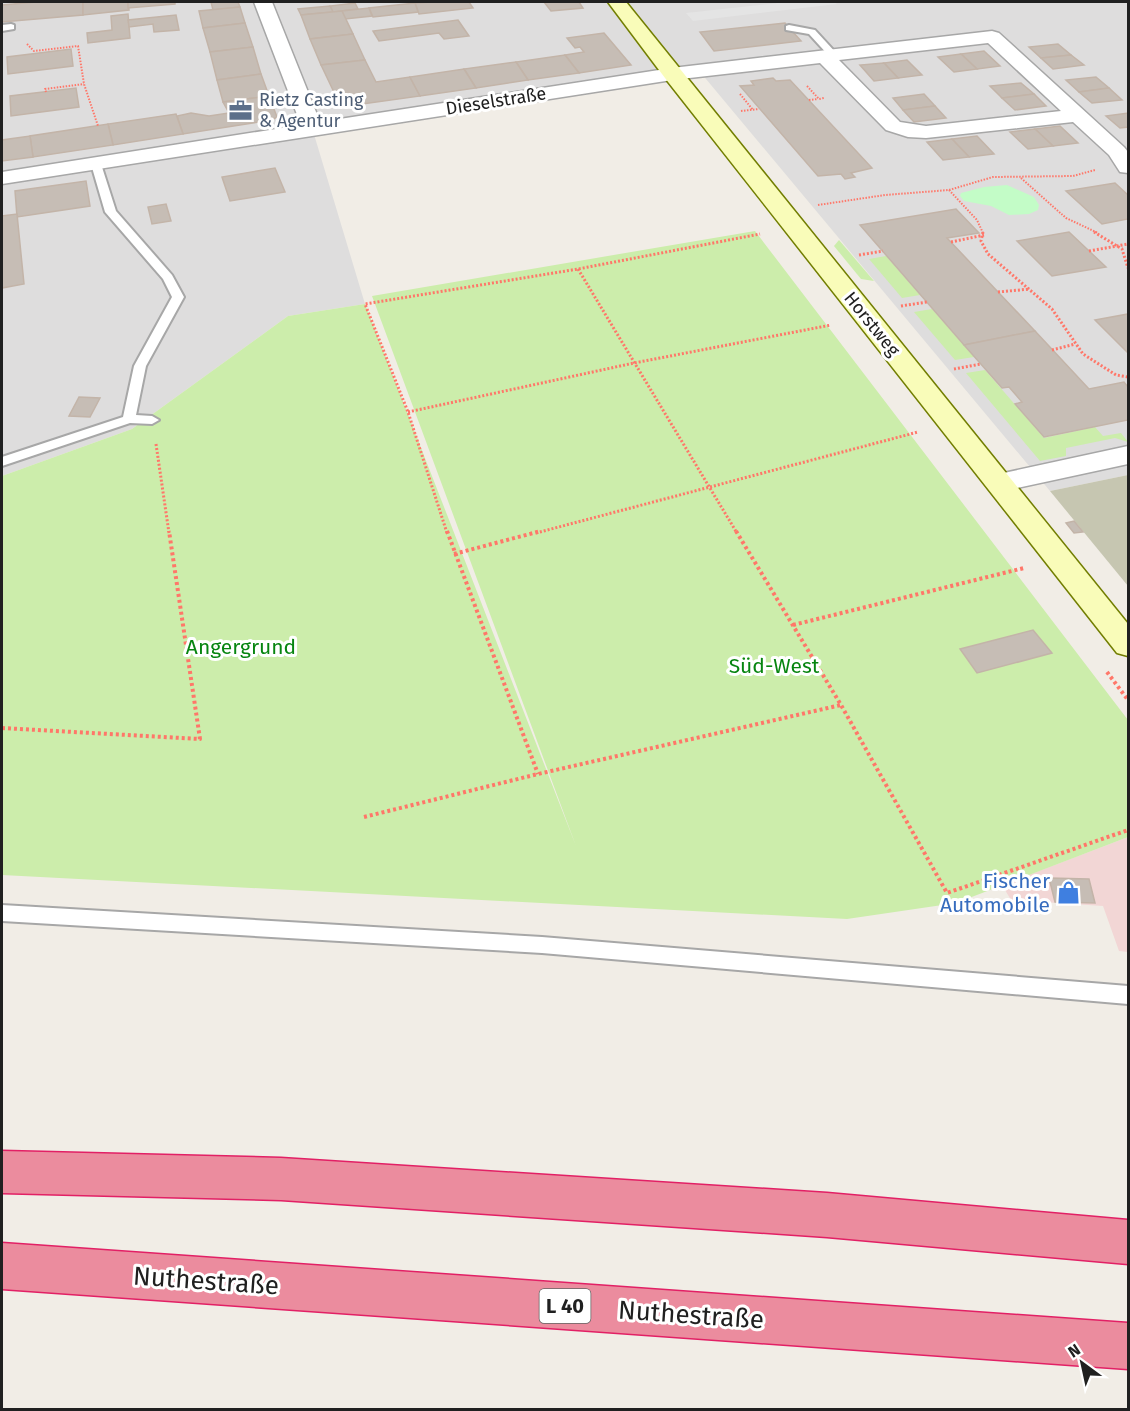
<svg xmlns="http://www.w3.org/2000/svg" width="1130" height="1411" viewBox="0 0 1130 1411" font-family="'Fira Sans',sans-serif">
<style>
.residential{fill:#dedddd}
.commercial{fill:#f2d6d5}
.construction{fill:#c6c6b1}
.grass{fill:#ccedab}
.park{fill:#c3fcc7}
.parking{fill:#e4e4e4}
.building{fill:#c6bdb5;stroke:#c3b4a8;stroke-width:1.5}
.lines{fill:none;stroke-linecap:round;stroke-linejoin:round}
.lane-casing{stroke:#a7a7a7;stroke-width:4}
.street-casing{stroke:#a7a7a7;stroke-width:3}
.secondary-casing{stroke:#727e01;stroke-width:3}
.highway-casing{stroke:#e22065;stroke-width:3}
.path-far2{stroke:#ff7769;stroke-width:2;stroke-dasharray:1.5 1.5;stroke-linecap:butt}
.path-far1{stroke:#ff7769;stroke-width:3;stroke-dasharray:2 2;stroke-linecap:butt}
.path{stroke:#ff7769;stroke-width:4;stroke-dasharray:3 3;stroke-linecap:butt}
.lane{fill:#fff;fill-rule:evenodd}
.street{fill:#fff;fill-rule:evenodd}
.secondary{fill:#f9fcb9;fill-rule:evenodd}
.highway{fill:#eb8c9e;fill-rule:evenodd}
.labels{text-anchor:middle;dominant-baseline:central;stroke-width:6;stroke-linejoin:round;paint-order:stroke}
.far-service-label{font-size:18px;fill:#4e5e75;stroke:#fff;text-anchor:start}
.far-street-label{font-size:18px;fill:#202020;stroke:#fff}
.shield{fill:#fff;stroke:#636363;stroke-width:1.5}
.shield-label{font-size:20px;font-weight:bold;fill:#202020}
.park-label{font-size:21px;fill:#078510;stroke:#fff}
.shop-label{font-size:21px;fill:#366cbe;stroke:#fff;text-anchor:end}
.near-street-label{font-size:26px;fill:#202020;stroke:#fff}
</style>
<rect width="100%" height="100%" fill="#f1ede6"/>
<!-- residential -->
<polygon class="residential" points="2,2 1128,2 1128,475 1050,491 701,73 313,131 365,304 288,316 132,429 2,476"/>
<!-- commercial -->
<polygon class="commercial" points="1128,837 1128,952 1119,951 1103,906 1011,900 1002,885"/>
<!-- construction -->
<polygon class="construction" points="1128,475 1128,586 1050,491"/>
<!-- grass -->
<g class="grass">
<polygon points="755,231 1128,720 1128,837 956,903 847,919 2,875 2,476 132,429 288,316 365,304 576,846 372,296"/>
<polygon points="839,240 874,281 861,279 834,246"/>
<polygon points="886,256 920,295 902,298 869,259"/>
<polygon points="932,309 974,357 955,360 914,312"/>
<polygon points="985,370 1044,438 1095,427 1103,436 1121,433 1128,442 1115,438 1066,448 1066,456 1040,461 966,373"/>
</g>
<!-- park -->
<polygon class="park" points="1007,185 1034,197 1039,205 1038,210 1029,214 1009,215 991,206 964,201 960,196 961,193 984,187"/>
<!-- parking -->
<polygon class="parking" points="788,2 834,2 837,4 693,21 686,13"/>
<!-- building -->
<g class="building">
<polygon points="36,2 83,2 83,15 2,22 2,5"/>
<polygon points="83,2 128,2 129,10 83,15"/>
<polygon points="128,2 175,2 175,4 128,8"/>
<polygon points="211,2 238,2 240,7 213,10"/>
<polygon points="432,2 469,2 473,8 419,14 415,3"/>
<polygon points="544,2 579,2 583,8 551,11"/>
<polygon points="355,3 358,9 333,12 330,6"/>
<polygon points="415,3 418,12 373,17 369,8"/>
<polygon points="330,6 333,12 301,15 298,9"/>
<polygon points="240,7 245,23 203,28 199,11"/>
<polygon points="369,8 372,16 345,19 342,11"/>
<polygon points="342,11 353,34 310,39 301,15"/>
<polygon points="128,14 130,38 88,43 87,33 112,30 111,16"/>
<polygon points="176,15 179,30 154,32 153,24 129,27 128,20"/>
<polygon points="458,20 469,36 444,39 439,33 379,41 373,31"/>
<polygon points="245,23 253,47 210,52 203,28"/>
<polygon points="785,23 801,41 714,51 700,32"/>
<polygon points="604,33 631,65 579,73 565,55 584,52 580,47 575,48 567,38"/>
<polygon points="353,34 365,60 321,65 310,39"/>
<polygon points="1058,44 1071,55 1041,58 1029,47"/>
<polygon points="253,47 261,74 217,80 210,52"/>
<polygon points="71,49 73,66 8,74 7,57"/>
<polygon points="984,51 1000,66 977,69 961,54"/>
<polygon points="961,54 977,69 954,72 938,57"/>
<polygon points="565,55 579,73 528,80 516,62"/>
<polygon points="1071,55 1084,65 1053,69 1041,58"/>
<polygon points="365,60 376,82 410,77 420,96 341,107 321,65"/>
<polygon points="907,60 922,75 898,78 884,63"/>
<polygon points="516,62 528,80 476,88 464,69"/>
<polygon points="884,63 898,78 874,81 860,65"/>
<polygon points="464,69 476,88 420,96 410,77"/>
<polygon points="261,74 269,96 223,102 217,80"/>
<polygon points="1096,77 1109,88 1079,92 1066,80"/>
<polygon points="773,78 776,81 790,80 872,168 851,173 855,177 845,179 841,174 818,176 740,86 754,85 751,81"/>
<polygon points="1021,83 1034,94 1002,98 990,86"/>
<polygon points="76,88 79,107 11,116 10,96"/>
<polygon points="1109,88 1122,100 1092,103 1079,92"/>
<polygon points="924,94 935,106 903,110 893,98"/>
<polygon points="1034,94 1046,106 1015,110 1002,98"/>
<polygon points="269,96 277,117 272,120 183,134 177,116 191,113 209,116 229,113 223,102"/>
<polygon points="935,106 946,118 914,122 903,110"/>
<polygon points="1128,113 1128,127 1120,128 1106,116"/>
<polygon points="176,114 183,134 113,145 108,124"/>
<polygon points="108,124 113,145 33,157 30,136"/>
<polygon points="1060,126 1078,143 1053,146 1035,129"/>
<polygon points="1035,129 1053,146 1028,149 1010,132"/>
<polygon points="30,136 33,157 2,161 2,140"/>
<polygon points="977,136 994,154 969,157 952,139"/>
<polygon points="952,139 969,157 943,160 927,142"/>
<polygon points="275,168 285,192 230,201 222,177"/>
<polygon points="86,181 90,206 17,217 15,191"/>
<polygon points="1115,183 1128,195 1128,219 1102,224 1066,191"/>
<polygon points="166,204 171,221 152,224 148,207"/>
<polygon points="956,209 979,233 947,238 1035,331 964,345 860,225"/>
<polygon points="17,214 24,284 2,288 2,216"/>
<polygon points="1069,232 1106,267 1052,276 1017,241"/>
<polygon points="1128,314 1128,353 1095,320"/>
<polygon points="1035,331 1089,389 1124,382 1128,387 1128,420 1044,437 1015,404 1022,402 1009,387 1002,388 964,345"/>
<polygon points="79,397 100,398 90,417 69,416"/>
<polygon points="1074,521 1083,532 1074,533 1066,523"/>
<polygon points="1033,630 1052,653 977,673 960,649"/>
<polygon points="1049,878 1089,879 1095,903 1055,902"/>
</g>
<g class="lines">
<defs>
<g id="lane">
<polygon points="11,24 14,25 14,29 2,31 2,25"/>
<polygon points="789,25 815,30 838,55 830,57 809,34 786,30 786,26"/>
<polygon points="96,161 101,164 116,211 172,275 184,297 146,366 136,415 152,416 159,420 152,424 130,423 2,466 2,457 123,417 134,366 172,297 163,279 105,212 91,164"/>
<polygon points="2,905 542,937 1128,986 1128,1004 542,953 2,921"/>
</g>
<g id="street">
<path d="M254,2H272L320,122L672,68L992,31L999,33L1124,147L1128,152V173L1120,172L1109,155L1073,122L926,138L908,137L886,130L820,63L672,80L2,184V172L301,125ZM988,43L1061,111L926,126L900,122L839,60Z"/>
<polygon points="1128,446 1128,464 999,492 989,489 985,483 989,477 999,474"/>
</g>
<polygon id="secondary" points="608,2 626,2 1128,624 1128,656 1117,653 665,78"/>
<g id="highway">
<polygon points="2,1151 281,1158 827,1193 1128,1220 1128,1264 827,1237 281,1200 2,1193"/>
<polygon points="2,1243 1128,1323 1128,1369 2,1289"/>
</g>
</defs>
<!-- lane casing -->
<use href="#lane" class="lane-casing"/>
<!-- street casing -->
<use href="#street" class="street-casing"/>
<!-- secondary casing -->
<use href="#secondary" class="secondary-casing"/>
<!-- highway casing -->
<use href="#highway" class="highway-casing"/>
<!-- path-far2 -->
<g class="path-far2">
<polyline points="27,44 34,51 78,46 84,84 98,126"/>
<polyline points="807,86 819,99 824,98"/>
<polyline points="46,92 45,89 84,84"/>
<polyline points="740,94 753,110"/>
<polyline points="809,100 818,99"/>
<polyline points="741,111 759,109"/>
<polyline points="1021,178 1066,218 1098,233"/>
<polyline points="949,190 977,220 983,233"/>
<polyline points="818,205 885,195 949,190 993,177 1073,176 1095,170"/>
</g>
<!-- path-far1 -->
<g class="path-far1">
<polyline points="983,232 981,241 988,254 1052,309 1083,354 1116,375 1128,377"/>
<polyline points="1094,232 1122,249 1128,268"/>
<polyline points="951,242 984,235"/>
<polyline points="1089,251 1128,244"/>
<polyline points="859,255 883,251"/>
<polyline points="578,269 737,533"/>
<polyline points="998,292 1030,289"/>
<polyline points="901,306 927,302"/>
<polyline points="1052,350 1075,344"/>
<polyline points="954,369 981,364"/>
<polyline points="408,412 634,363 831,325"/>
<polyline points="156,444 169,533"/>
<polyline points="447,533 408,412 365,304 578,269 760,234"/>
<polyline points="536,533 918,432"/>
</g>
<!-- path -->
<g class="path">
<polyline points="447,531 538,774"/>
<polyline points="736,531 841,705 947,893 1128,830"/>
<polyline points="454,554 541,531"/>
<polyline points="793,625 1024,568"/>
<polyline points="1107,672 1128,700"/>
<polyline points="2,728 200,739 169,531"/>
<polyline points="364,817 538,774 841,705"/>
</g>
<!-- lane -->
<use href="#lane" class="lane"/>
<!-- street -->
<use href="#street" class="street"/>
<!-- secondary -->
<use href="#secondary" class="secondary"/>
<!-- highway -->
<use href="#highway" class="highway"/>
</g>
<!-- icons -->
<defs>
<symbol id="office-bare" viewBox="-9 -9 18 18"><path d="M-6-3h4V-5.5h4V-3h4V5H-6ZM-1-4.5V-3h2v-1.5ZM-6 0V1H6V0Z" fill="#5c6f8a" stroke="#fff" stroke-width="2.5" paint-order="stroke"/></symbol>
<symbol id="shop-bare" viewBox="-9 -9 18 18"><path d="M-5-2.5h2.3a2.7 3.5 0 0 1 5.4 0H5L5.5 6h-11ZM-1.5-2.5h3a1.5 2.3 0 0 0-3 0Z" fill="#3f7fe0" stroke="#fff" stroke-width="2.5" paint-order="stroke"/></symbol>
</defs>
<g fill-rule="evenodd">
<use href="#office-bare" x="224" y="94" width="33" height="33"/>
<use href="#shop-bare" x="1052" y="876" width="33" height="33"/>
</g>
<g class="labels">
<!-- far-service labels -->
<g class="far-service-label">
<text x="259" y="100">Rietz Casting<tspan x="259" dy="21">&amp; Agentur</tspan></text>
</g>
<!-- far-street labels -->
<g class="far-street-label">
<text transform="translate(496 101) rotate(-9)">Dieselstraße</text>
<text transform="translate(872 324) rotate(51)">Horstweg</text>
</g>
<!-- shield labels -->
<rect class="shield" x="539.5" y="1289" width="51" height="34" rx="4.5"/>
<g class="shield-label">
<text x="565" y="1306">L 40</text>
</g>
<!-- park labels -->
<g class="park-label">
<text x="241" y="647">Angergrund</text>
<text x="774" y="666">Süd-West</text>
</g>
<!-- shop labels -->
<g class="shop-label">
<text x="1050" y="881">Fischer<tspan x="1050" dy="24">Automobile</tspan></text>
</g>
<!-- near-street labels -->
<g class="near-street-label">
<text transform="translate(206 1281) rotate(4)">Nuthestraße</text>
<text transform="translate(691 1315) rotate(4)">Nuthestraße</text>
</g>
</g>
<!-- border -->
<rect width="1130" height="1411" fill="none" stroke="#202020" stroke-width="6"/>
<!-- north arrow -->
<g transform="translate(1082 1363) rotate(327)" stroke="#ffffff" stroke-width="4.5" paint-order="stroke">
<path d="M0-4.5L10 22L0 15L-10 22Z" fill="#202020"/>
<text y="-9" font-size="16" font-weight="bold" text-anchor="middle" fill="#202020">N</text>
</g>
</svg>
